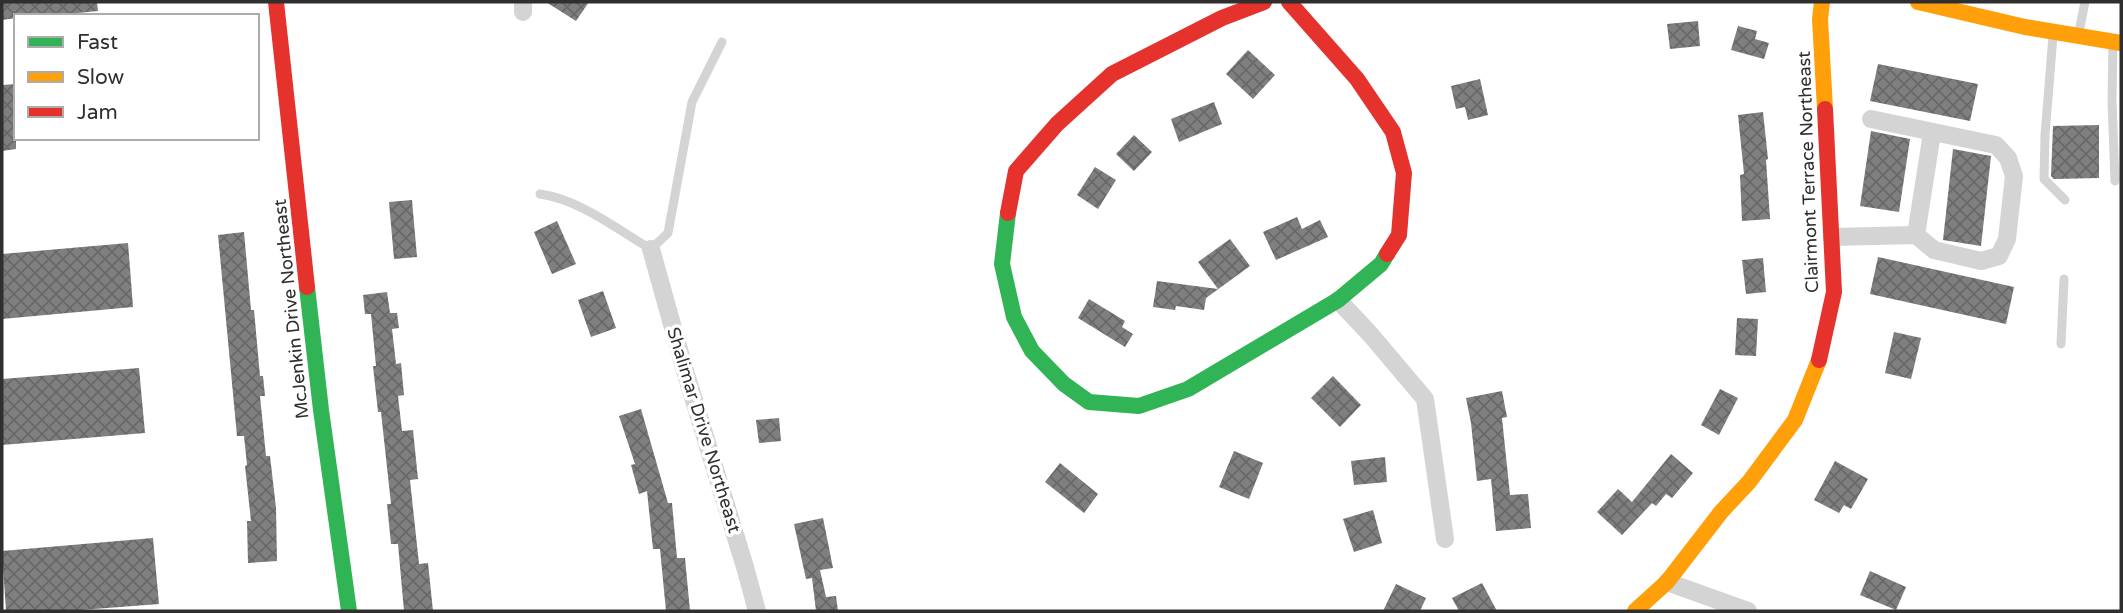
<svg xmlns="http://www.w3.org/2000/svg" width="2123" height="613" viewBox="0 0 2123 613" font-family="'Varela Round',sans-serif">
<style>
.building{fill:url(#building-cross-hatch)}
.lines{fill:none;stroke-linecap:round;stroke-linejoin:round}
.lane{stroke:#d4d4d4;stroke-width:9}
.street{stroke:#d4d4d4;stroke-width:18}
.fast{stroke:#30b455;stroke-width:16}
.slow{stroke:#ff9f0a;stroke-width:16}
.jam{stroke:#e5322d;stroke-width:16}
.labels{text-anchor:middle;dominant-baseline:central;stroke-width:7;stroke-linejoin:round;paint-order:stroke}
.street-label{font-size:18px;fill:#2f2f2f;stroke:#fff}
</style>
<defs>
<pattern id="building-cross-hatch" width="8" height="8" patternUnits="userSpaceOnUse" patternTransform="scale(1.75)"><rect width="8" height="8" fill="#7f7f7f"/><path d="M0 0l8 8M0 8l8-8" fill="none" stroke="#686868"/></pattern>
</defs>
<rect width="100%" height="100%" fill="#fff"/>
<!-- building -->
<g class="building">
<polygon points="2,2 97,2 98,11 47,16 16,16 16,18 2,20"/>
<polygon points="546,2 589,2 576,21"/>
<polygon points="1698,21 1700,46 1670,49 1667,24"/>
<polygon points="1738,26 1757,31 1755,39 1769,43 1764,59 1731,50"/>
<polygon points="1248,50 1275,75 1253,99 1226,74"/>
<polygon points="1878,64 1978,84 1970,121 1870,101"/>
<polygon points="1480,79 1488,115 1468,120 1465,107 1456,109 1451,86"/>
<polygon points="16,84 16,149 2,151 2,85"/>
<polygon points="1214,102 1222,124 1179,142 1171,119"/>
<polygon points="1763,112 1768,159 1766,160 1770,219 1742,221 1740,175 1744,174 1738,115"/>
<polygon points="2099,125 2099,178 2054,179 2051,176 2053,126"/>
<polygon points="1871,131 1910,139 1899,212 1860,206"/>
<polygon points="1134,135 1152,152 1134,171 1116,154"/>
<polygon points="1953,149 1991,156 1981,246 1943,240"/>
<polygon points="1095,167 1116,180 1098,209 1077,195"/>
<polygon points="412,200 417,257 394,259 389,202"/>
<polygon points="1297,217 1302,229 1320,220 1328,237 1276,260 1263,232"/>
<polygon points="557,221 576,264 552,274 534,232"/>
<polygon points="244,232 251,310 254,310 260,376 263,376 265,396 260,396 266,456 270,456 276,508 277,561 248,563 247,521 251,521 245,466 247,465 244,436 237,436 218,235"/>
<polygon points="1230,239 1250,266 1206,298 1204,310 1176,306 1175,310 1153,307 1157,281 1218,289 1198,262"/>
<polygon points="128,243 133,307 2,319 2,254"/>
<polygon points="1878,257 2014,287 2006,324 1870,294"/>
<polygon points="1763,258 1766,292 1746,294 1742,260"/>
<polygon points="603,291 616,328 591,337 578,300"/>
<polygon points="387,292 390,313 397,313 399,328 392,329 396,364 401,363 404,395 398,396 402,431 413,430 418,479 410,480 419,564 428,563 433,611 404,611 398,544 391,544 387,504 391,504 381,412 378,412 373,366 376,366 371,314 365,314 363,295"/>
<polygon points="1089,299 1125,321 1122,327 1133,334 1125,347 1078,318"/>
<polygon points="1737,318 1758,319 1756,356 1735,355"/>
<polygon points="1894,332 1921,338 1911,379 1885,373"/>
<polygon points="139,368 145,433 2,445 2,379"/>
<polygon points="1333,376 1361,405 1340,427 1311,398"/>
<polygon points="1720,389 1738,398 1719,435 1701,425"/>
<polygon points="1502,391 1507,417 1502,418 1510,495 1528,494 1531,528 1496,531 1491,479 1477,481 1471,423 1466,398"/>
<polygon points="641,409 668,503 672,503 677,558 685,558 690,611 666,611 660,549 653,549 647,491 639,494 631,465 635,464 619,416"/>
<polygon points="779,418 781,441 759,443 756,420"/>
<polygon points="1234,451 1263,463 1249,499 1219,487"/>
<polygon points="1671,454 1693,473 1672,498 1666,494 1656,506 1652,503 1622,535 1597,512 1618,489 1632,502"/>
<polygon points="1385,457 1387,482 1354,485 1351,461"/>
<polygon points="1835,461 1868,479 1851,509 1844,505 1839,513 1814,500"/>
<polygon points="1060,463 1098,494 1084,513 1045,482"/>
<polygon points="1373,510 1382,543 1354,552 1343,519"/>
<polygon points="823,518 833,568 820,570 826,597 836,596 838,611 816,611 812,578 806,579 794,524"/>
<polygon points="153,538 159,604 68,611 6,611 2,551"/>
<polygon points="1870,571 1906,587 1896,610 1860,595"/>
<polygon points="1482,583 1497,611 1459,611 1452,598"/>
<polygon points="1396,584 1426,598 1420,611 1383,611"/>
</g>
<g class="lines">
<!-- lane -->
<g class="lane">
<polyline points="2079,32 2085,2"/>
<polyline points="2053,36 2045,135 2044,179 2065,200"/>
<polyline points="2113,44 2112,101 2115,181"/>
<path d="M540,194C581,200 616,229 651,249L668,233L692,102L722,42"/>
<polyline points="2061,344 2064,279"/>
</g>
<!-- street -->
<g class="street">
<polyline points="523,2 523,12"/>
<polyline points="1916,235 1932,133"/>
<polyline points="1832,237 1916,235 1934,250 1981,261 1999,256 2007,239 2014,176 2008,158 1996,145 1871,119"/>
<polyline points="651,249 685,371 745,567 757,611"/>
<polyline points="1338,300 1370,334 1425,399 1445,539"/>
<polyline points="1667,582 1748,611"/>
</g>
<!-- fast -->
<g class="fast">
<polyline points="1008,213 1002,264 1014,317 1032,351 1064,384 1089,402 1139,406 1188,389 1338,300 1381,264 1387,254"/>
<polyline points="307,287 321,410 349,611"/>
</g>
<!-- slow -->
<g class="slow">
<polyline points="1822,2 1820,19 1825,109"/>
<polyline points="1918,2 2025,27 2121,43"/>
<polyline points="1635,611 1667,582 1721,512 1749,482 1795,420 1819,360"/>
</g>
<!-- jam -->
<g class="jam">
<polyline points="276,2 307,287"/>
<polyline points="1289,2 1357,79 1393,132 1404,173 1399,235 1387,254"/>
<polyline points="1008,213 1016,171 1057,124 1112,74 1222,18 1264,2"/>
<polyline points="1819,360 1834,292 1825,109"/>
</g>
</g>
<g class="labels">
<!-- street labels -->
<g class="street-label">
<text transform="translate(1808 172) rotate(-92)">Clairmont Terrace Northeast</text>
<text transform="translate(291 309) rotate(-96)">McJenkin Drive Northeast</text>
<text transform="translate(704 430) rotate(73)">Shalimar Drive Northeast</text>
</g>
</g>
<!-- border -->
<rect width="2123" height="613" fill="none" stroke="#2f2f2f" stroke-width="7"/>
<!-- legend -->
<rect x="14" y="14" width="245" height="126" fill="#ffffff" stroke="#acacac" stroke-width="2"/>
<rect x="28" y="37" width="35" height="10" fill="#30b455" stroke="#acacac" stroke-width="2"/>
<text x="77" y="49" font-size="21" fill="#2f2f2f">Fast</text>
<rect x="28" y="72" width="35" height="10" fill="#ff9f0a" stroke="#acacac" stroke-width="2"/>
<text x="77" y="84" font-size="21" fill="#2f2f2f">Slow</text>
<rect x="28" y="107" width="35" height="10" fill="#e5322d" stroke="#acacac" stroke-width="2"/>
<text x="77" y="119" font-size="21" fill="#2f2f2f">Jam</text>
</svg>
